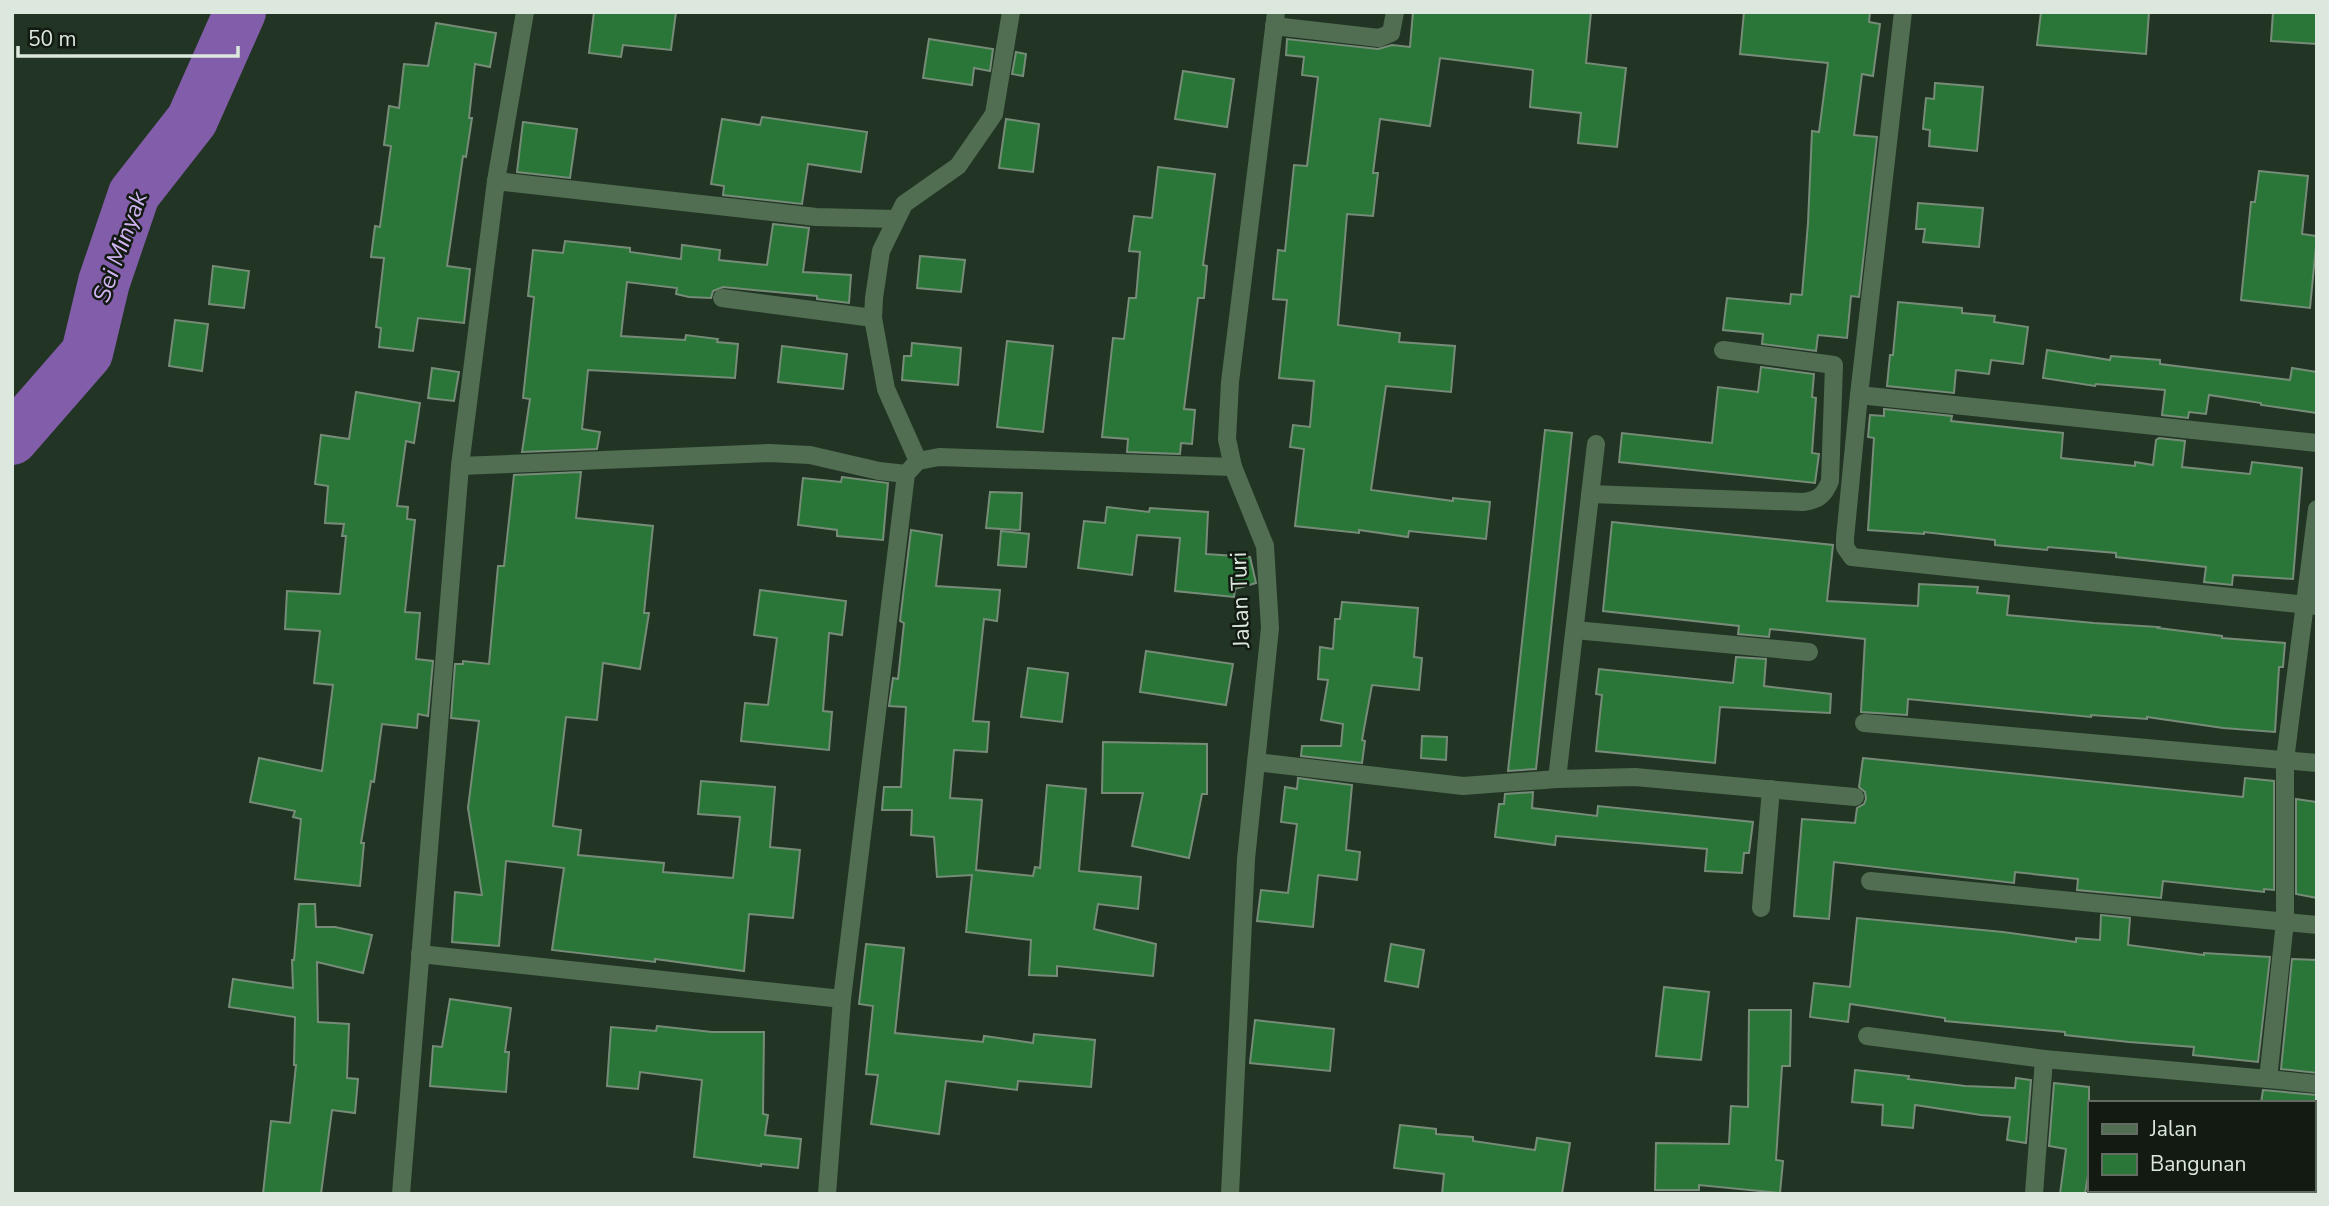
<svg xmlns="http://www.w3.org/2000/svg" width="2329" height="1206" viewBox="0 0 2329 1206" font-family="'Nunito Sans',sans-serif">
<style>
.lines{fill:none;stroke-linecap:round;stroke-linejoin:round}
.river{stroke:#815daa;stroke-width:52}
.building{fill:#297638;stroke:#768c78;stroke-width:2}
.path{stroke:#889789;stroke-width:4.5;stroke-dasharray:5 3.5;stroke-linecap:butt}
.minor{stroke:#516e53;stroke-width:18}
.labels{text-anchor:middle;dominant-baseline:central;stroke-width:5;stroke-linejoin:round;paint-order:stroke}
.street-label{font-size:23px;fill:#dce8dd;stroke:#121a12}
.water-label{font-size:24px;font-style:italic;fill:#d1b5f3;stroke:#121a12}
</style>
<rect width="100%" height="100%" fill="#223524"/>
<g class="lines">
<!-- river -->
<polyline class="river" points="12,439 87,353 104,282 134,194 192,120 240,12"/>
</g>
<!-- building -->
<g class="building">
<polygon points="594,12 676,12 671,50 623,45 621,57 589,53"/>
<polygon points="1413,12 1591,12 1586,63 1626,68 1617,147 1578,143 1581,113 1530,107 1533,70 1440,58 1430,126 1380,119 1373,173 1378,173 1373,216 1347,214 1338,325 1400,333 1399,342 1455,346 1451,392 1386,386 1371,490 1453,501 1453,498 1490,502 1486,539 1409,531 1408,537 1359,530 1359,533 1295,526 1304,449 1290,447 1293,425 1310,427 1314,381 1279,378 1287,300 1273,299 1278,250 1285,251 1294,165 1307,166 1318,77 1302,75 1304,57 1286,55 1287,39 1378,49 1392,45 1410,47"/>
<polygon points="1744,12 1870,12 1869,22 1880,24 1873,76 1862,74 1854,135 1877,137 1859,297 1851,296 1847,338 1818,335 1816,351 1762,344 1763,334 1723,330 1727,298 1790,304 1791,294 1802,295 1808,223 1812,131 1819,132 1828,63 1740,54"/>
<polygon points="2041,12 2149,12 2146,54 2037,45"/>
<polygon points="2273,12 2317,12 2317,44 2271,41"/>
<polygon points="436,23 496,33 490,67 475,64 469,118 472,118 466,157 463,156 447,266 470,269 464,323 418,318 413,351 379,347 381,328 376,327 384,258 371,257 375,226 380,227 391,146 384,145 389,106 399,108 404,64 428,66"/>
<polygon points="929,39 993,49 990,71 974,68 972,85 923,78"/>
<polygon points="1016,52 1026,54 1023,76 1012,74"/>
<polygon points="1183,71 1234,79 1227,127 1175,119"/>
<polygon points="1935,83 1983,87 1977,151 1929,146 1930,130 1923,129 1926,98 1934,99"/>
<polygon points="762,117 867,132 861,172 808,164 802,204 723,195 724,186 711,184 722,119 760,125"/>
<polygon points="1006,119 1039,124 1033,172 999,168"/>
<polygon points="523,122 577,129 570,178 517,172"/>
<polygon points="1158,167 1215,174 1203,265 1207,266 1204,298 1198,298 1184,409 1195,410 1192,444 1181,443 1180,454 1127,452 1128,439 1102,437 1113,338 1124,339 1129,298 1136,298 1140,252 1129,251 1134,216 1152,218"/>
<polygon points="2259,171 2308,176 2302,234 2317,236 2310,308 2241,300 2251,202 2255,202"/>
<polygon points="1918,203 1983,208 1979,247 1923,242 1925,229 1916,229"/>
<polygon points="773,224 809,228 803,272 851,275 849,303 817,299 817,296 723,287 713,291 711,298 689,297 676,294 677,288 627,282 621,336 685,340 686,335 718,339 717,342 738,344 735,378 588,370 582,429 600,432 597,449 522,452 530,399 523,398 534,297 528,296 533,250 563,253 565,241 630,248 630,252 681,259 682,245 720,250 719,260 767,265"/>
<polygon points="920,256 965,260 961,292 917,288"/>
<polygon points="213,266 249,271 244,308 209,304"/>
<polygon points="1898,302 1962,308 1962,313 1995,316 1994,322 2028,327 2023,364 1991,360 1989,374 1956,370 1954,393 1887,386 1890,355 1893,355"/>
<polygon points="175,320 208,324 202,371 169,366"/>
<polygon points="1007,341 1053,346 1043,432 997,427"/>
<polygon points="912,343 961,348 958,385 902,380 904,356 911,356"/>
<polygon points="782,346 847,354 843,389 778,382"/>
<polygon points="2047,350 2110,360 2111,356 2160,360 2160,364 2290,380 2292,368 2317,372 2317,413 2261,405 2261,403 2209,395 2206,414 2189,412 2188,418 2162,415 2165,390 2096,384 2095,386 2043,378"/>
<polygon points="1761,367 1814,374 1812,397 1816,398 1812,453 1819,454 1815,483 1619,462 1622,433 1712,443 1718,387 1758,392"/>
<polygon points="432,368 459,372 454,401 428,398"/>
<polygon points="356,392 420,403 414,443 406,441 397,506 408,507 407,519 415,520 405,612 420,613 416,659 433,661 428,716 418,714 417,728 382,724 374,782 371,781 361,843 364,843 360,886 295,879 301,819 293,817 295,811 250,802 259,758 322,771 333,685 314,683 320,631 285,629 287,591 340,594 346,536 342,536 344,524 325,523 328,486 315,484 321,435 349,439"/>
<polygon points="1884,409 1952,416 1951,421 2063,433 2061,458 2135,466 2135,462 2153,465 2156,440 2159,438 2185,441 2182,467 2250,474 2252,462 2302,468 2293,579 2233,575 2232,585 2204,582 2206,567 2116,557 2116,553 2048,547 2047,550 1995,545 1995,540 1924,532 1924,534 1868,530 1874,438 1868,437 1870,415 1884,416"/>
<polygon points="1545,430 1572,433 1536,769 1508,771"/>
<polygon points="581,472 576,518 653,526 644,613 649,613 640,669 603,663 597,720 566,717 553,826 581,830 578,855 664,863 663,872 733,878 740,817 698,814 701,781 775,787 770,847 800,850 793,918 749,914 744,971 655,959 655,962 552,950 564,868 506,861 499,946 452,942 455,892 482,895 468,808 479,721 451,718 455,664 463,664 463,661 489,664 498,566 504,566 514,475"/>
<polygon points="842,477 888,483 883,540 837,536 837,530 798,525 803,478 841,482"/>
<polygon points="990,492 1022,493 1020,530 986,528"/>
<polygon points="1107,507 1149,512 1150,508 1208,512 1206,554 1250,557 1256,583 1235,589 1234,597 1175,591 1180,538 1137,535 1132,575 1078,568 1084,521 1105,523"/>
<polygon points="1612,522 1833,545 1827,601 1918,606 1919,584 1978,587 1977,593 2009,596 2007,615 2094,623 2159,627 2158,628 2222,636 2222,638 2285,643 2283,667 2279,667 2275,732 2223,728 2147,717 2147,719 2091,715 2091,717 1908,699 1907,715 1861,712 1865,639 1770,629 1769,637 1738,634 1739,626 1603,611"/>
<polygon points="911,530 942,535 936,586 1000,590 997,621 984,619 973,721 989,722 987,752 954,750 950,798 982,800 976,870 1033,876 1035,867 1040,868 1047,785 1086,789 1079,871 1141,877 1138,909 1098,904 1094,929 1156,944 1153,976 1057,966 1057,976 1029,975 1031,940 966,932 972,875 937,877 934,837 911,835 912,810 882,810 884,787 901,787 906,707 889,706 893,678 898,679 904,623 900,621"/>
<polygon points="1001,531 1029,534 1026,567 998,565"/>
<polygon points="760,590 846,601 842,635 829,633 823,711 832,712 829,750 741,741 745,703 768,705 777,638 754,635"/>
<polygon points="1342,602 1418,608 1414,657 1422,658 1419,690 1372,685 1362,740 1365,741 1362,763 1301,756 1302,746 1341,746 1343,724 1321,720 1328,680 1318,679 1320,647 1333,649 1335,619 1340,619"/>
<polygon points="1146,651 1233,664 1226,705 1140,692"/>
<polygon points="1736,657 1766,659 1764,686 1831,694 1830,713 1720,707 1715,763 1596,751 1602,695 1596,694 1599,669 1733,683"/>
<polygon points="1028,668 1068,673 1062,722 1021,717"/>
<polygon points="1422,736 1447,737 1446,760 1421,758"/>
<polygon points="1103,742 1207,744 1207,794 1202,794 1189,858 1132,846 1143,793 1102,793"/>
<polygon points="1863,758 2243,797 2245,778 2274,781 2274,890 2264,889 2264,892 2163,881 2161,898 2077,890 2078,879 2015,872 2014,883 1834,862 1829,919 1794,916 1802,819 1855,823 1857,808 1864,804 1866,799 1865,792 1859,787"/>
<polygon points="1298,778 1352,785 1346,850 1360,852 1357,880 1318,875 1313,927 1257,921 1261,890 1288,893 1297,824 1281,822 1285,787 1297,789"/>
<polygon points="1533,792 1532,808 1597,816 1598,806 1753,822 1749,853 1744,853 1742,873 1705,871 1707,849 1556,836 1555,845 1495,837 1499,804 1504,804 1505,794"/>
<polygon points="2296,799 2317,802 2317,898 2296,894"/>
<polygon points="299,904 315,904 316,927 335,927 372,935 363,973 317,962 318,1022 349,1024 347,1078 358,1079 355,1113 332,1110 321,1194 263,1194 271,1121 290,1123 296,1065 294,1065 295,1017 229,1007 233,979 293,988 292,960 294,960"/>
<polygon points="2101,915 2130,918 2128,945 2204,955 2204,953 2270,957 2258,1062 2193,1055 2194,1047 2129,1042 2065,1035 2065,1032 1945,1021 1945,1018 1850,1004 1848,1022 1810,1017 1814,983 1850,987 1857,918 2003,932 2076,942 2076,938 2100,940"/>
<polygon points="866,944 904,948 895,1033 983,1042 984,1036 1033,1043 1034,1034 1095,1040 1091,1087 1018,1081 1017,1090 946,1081 939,1134 871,1124 878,1075 866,1074 873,1006 859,1004"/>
<polygon points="1391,944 1424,950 1418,987 1385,981"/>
<polygon points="2292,959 2317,960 2317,1073 2281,1069"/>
<polygon points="1664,987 1709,992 1701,1060 1656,1056"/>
<polygon points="450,999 511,1008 505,1052 509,1052 506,1092 430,1086 433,1046 442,1047"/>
<polygon points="1749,1010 1791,1010 1790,1066 1782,1066 1776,1160 1783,1161 1780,1193 1699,1185 1699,1190 1655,1190 1656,1143 1729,1144 1731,1106 1748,1107"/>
<polygon points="1255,1020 1334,1029 1330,1071 1250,1063"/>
<polygon points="657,1026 712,1032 764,1032 763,1114 768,1115 765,1135 801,1139 798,1168 761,1164 761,1166 694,1157 702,1080 640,1072 638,1089 607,1086 611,1027 656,1031"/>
<polygon points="1855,1070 1909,1076 1908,1079 1965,1086 2015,1088 2016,1078 2031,1080 2026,1143 2007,1140 2010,1117 1981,1115 1915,1105 1913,1128 1882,1125 1883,1105 1852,1102"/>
<polygon points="2054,1083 2089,1087 2089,1169 2085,1194 2060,1194 2066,1149 2049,1146"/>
<polygon points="2263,1090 2317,1095 2317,1103 2261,1103"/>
<polygon points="1400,1125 1436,1129 1436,1134 1473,1137 1473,1141 1535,1150 1537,1138 1570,1143 1562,1194 1442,1194 1444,1174 1394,1168"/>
</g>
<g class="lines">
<!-- path -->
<polyline class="path" points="2233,1194 2233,1190"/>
<!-- minor -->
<g class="minor">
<polyline points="1903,12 1859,395 2317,443"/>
<polyline points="1274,26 1379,38 1391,33 1395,12"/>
<polyline points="496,181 816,217 895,219"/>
<polyline points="722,298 873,318"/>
<polyline points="1859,395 1845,538 1845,547 1852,557 2317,606"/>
<polyline points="918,461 886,389 873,318 874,298 881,251 904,204 958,166 994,114 1011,12"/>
<polyline points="460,466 769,453 810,455 879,471 906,474"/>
<path d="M1590,494L1803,502C1818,500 1824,496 1830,481L1834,365L1723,350"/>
<polyline points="1575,630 1809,652"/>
<polyline points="1864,723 2317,763"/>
<polyline points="1256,762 1463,786 1557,779 1635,777 1855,797"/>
<polyline points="1557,779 1596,444"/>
<polyline points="1870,881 2317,925"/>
<polyline points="1761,908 1771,789"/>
<polyline points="420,954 842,999"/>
<polyline points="1867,1036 2044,1059 2268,1079 2285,922 2285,760 2317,509"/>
<polyline points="2268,1079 2317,1084"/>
<polyline points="401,1194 460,466 496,181 525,12"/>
<polyline points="827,1194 842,999 906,474 918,461 939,457 1233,467"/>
<polyline points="1230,1194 1246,859 1270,628 1265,546 1233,467 1227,439 1230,382 1276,12"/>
<polyline points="2034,1194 2044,1059"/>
</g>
</g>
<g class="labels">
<!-- street labels -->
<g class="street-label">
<text transform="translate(1240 600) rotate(-92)">Jalan Turi</text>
</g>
<!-- water labels -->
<g class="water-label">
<text transform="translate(120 247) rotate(-70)">Sei Minyak</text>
</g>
</g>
<!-- border -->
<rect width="2329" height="1206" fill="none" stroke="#dce8dd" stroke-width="28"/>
<!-- legend -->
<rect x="2088" y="1101" width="228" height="91" fill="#121a12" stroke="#636c63" stroke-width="2"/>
<rect x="2102" y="1124" width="35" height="10" fill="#516e53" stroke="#636c63" stroke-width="2"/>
<text x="2150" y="1136" font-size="21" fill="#dce8dd">Jalan</text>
<rect x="2102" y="1154" width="35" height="21" fill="#297638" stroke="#636c63" stroke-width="2"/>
<text x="2150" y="1171" font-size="21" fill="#dce8dd">Bangunan</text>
<!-- scale -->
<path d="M18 46v10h220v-10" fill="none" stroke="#dce8dd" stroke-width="3.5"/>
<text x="28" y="46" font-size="21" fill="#dce8dd" stroke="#121a12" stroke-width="5" paint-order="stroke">50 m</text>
</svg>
